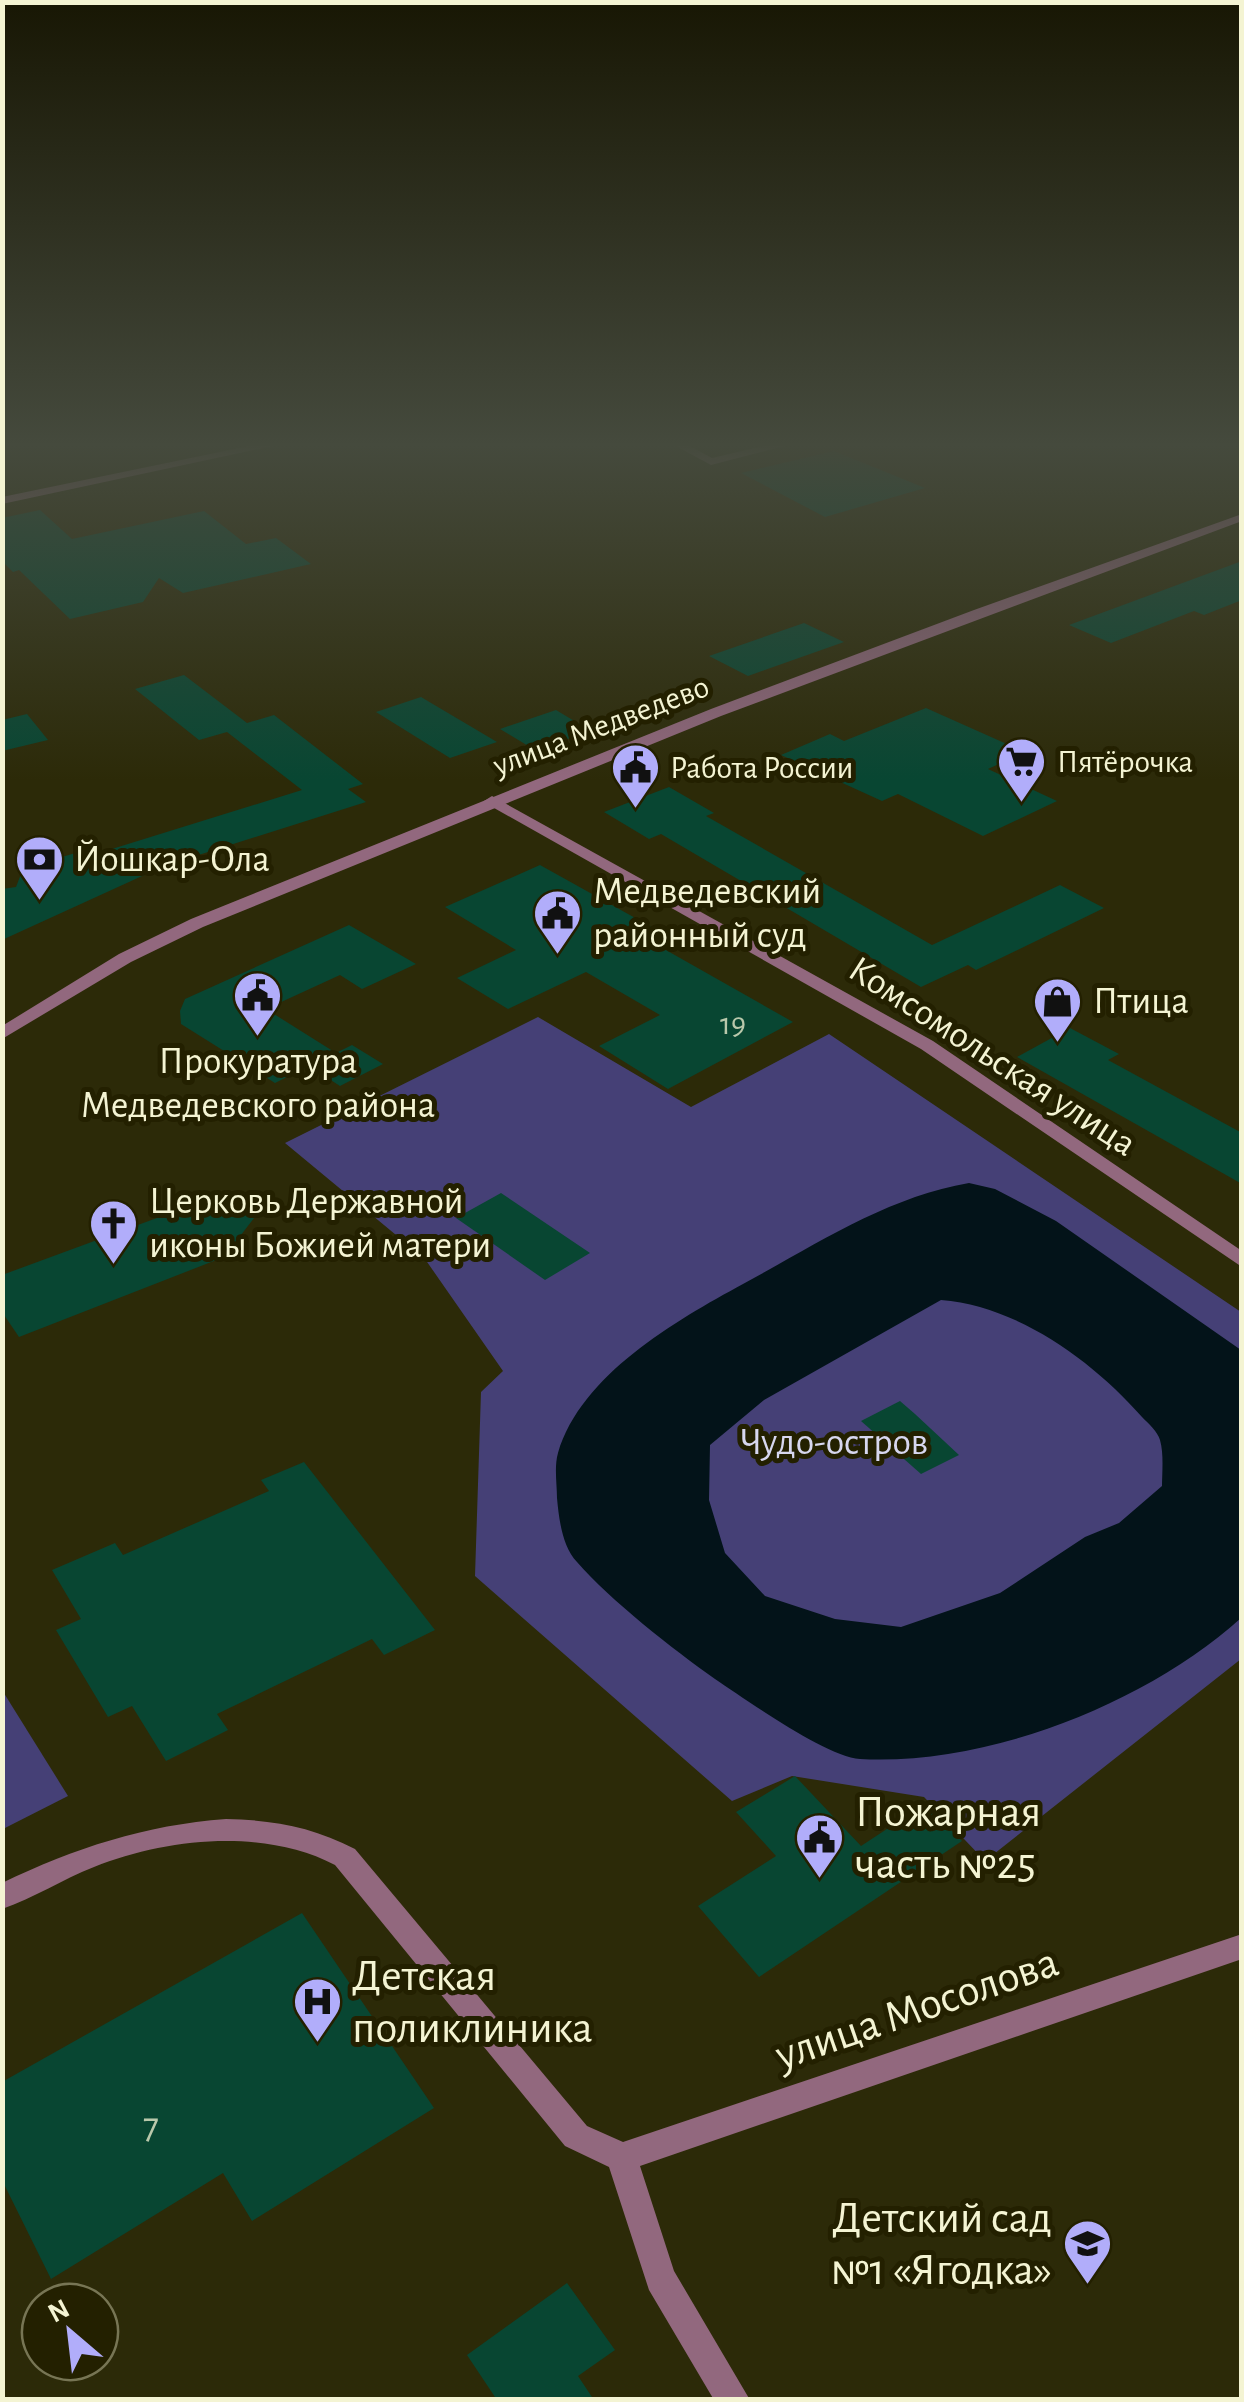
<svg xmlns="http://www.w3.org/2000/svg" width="1244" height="2402" viewBox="0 0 1244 2402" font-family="'Alegreya Sans',sans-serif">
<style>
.green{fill:#454076}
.water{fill:#031319;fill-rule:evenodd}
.building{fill:#084632}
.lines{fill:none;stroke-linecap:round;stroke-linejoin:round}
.minor{fill:#92687e;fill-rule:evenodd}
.tertiary{fill:#92687e;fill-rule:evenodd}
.labels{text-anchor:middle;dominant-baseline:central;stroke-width:10;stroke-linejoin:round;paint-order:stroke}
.far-street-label{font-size:32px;fill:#f4f4d3;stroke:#232000}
.far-poi-label{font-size:32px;fill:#f4f4d3;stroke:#232000;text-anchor:start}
.number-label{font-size:32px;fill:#b9c8ab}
.poi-label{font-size:38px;fill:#f4f4d3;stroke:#232000;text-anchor:start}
.street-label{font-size:38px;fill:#f4f4d3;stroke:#232000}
.park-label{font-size:38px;fill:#d7d7ef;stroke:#232000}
.near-number-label{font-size:38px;fill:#b9c8ab}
.near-poi-label{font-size:45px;fill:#f4f4d3;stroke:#232000;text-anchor:start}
.near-street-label{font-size:45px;fill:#f4f4d3;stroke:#232000}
</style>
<rect width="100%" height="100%" fill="#2c2a08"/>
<!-- green -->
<g class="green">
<polygon points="538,1017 691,1107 829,1034 1241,1312 1241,1659 985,1861 924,1797 792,1776 732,1801 475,1576 481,1392 503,1371 425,1259 285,1143"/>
<polygon points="2,1690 68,1796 3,1829 2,1829"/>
</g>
<!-- water -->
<path class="water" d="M969,1183L995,1189L1056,1221L1241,1350V1618C1147,1703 988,1766 860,1759C826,1757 745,1699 715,1679C674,1650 610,1600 577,1562C562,1546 559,1519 557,1498C557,1484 554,1467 558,1453C581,1375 675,1321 743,1284C815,1245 887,1197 969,1183ZM941,1300C1017,1306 1092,1360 1142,1417C1148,1423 1158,1432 1160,1440C1164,1454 1162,1473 1162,1486L1119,1523L1085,1537L1000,1593L901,1627L835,1619L765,1596L725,1553L709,1500L710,1445L764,1400Z"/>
<!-- building -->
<g class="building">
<polygon points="834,451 925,488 825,517 741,473"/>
<polygon points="40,510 72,539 204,511 246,544 276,538 311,564 183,593 159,578 143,602 70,619 19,570 13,572 2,561 2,518"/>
<polygon points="1242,561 1242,600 1204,615 1194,611 1111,643 1069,625"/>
<polygon points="804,623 844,642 748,676 709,656"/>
<polygon points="184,675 247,723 274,715 363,784 348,789 366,802 164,866 2,940 2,889 16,887 21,874 42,863 92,848 99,853 302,790 227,732 199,740 135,689"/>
<polygon points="421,697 497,742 450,758 376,712"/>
<polygon points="926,708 1025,752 988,769 1057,801 983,836 898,794 882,801 781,755 830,734 844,741"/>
<polygon points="556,710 591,731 535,750 500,729"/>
<polygon points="27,714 48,740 2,751 2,720"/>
<polygon points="669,787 714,813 706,816 932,945 1060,885 1104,908 976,970 968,965 921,987 661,834 649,839 604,812"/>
<polygon points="540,865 664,934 650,941 793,1022 668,1089 599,1046 660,1015 586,972 508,1009 457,978 516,950 445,907"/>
<polygon points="349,925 416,964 362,989 340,975 266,1009 336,1053 352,1045 383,1064 340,1086 309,1066 275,1083 181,1024 180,1011 185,999"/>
<polygon points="1070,1028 1119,1054 1108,1060 1242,1133 1242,1184 1017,1057"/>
<polygon points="501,1193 590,1253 545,1280 456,1218"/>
<polygon points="184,1208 193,1218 212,1211 258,1213 224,1257 19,1337 2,1312 2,1275"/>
<polygon points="900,1401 915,1414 959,1455 921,1474 861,1421"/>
<polygon points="304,1462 435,1630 384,1655 372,1639 217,1714 228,1730 166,1761 132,1706 108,1717 56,1630 81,1619 52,1570 115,1543 123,1555 269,1491 261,1480"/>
<polygon points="795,1776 861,1846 925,1804 962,1841 759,1977 698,1906 776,1856 736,1812"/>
<polygon points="302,1913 434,2108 252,2221 223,2173 51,2279 2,2180 2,2082"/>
<polygon points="567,2283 615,2350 578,2376 594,2400 497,2400 467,2355"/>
</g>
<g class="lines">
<!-- minor -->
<g class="minor">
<polygon points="259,444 282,444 2,504 2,497"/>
<polygon points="672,444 686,444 712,458 771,444 792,444 711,465"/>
<polygon points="492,796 933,1041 1242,1251 1242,1267 921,1049 487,804 484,801"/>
<path d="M226,1819C273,1820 313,1827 355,1849L587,2126L623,2142L1242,1934V1959L640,2166L674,2271L750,2400H714L649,2290L609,2167L565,2146L335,1865C264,1828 167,1838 94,1867C63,1879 34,1898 2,1909V1883C75,1848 145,1825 226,1819Z"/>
</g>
<!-- tertiary -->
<polygon class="tertiary" points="1242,514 1242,521 721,716 203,927 131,962 2,1039 2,1026 119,954 191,919 711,709 974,610"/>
</g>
<!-- sky -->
<linearGradient id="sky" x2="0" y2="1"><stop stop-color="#181704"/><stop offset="0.57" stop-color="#454a3d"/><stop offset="1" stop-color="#454a3d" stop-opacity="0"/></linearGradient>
<rect width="1244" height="781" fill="url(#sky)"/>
<!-- icons -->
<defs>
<symbol id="supermarket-pin" viewBox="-11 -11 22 30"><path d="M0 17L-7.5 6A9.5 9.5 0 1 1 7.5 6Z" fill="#b1adfa" stroke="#232000"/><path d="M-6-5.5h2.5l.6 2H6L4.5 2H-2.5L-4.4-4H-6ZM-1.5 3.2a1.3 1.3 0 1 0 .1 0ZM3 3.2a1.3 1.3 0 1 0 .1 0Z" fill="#111"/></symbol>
<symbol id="civic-pin" viewBox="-11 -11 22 30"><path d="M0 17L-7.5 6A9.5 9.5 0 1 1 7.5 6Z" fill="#b1adfa" stroke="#232000"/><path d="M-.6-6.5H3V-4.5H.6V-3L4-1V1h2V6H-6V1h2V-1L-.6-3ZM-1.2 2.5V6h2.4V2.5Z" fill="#111"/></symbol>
<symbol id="bank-pin" viewBox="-11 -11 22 30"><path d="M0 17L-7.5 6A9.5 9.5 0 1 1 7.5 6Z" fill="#b1adfa" stroke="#232000"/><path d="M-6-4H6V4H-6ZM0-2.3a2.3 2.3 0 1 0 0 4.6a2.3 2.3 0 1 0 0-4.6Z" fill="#111"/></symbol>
<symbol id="shop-pin" viewBox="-11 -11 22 30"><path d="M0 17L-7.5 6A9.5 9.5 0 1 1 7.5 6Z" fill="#b1adfa" stroke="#232000"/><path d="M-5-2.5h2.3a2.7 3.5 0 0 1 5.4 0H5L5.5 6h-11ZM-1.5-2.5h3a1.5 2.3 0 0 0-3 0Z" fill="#111"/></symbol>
<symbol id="church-pin" viewBox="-11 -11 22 30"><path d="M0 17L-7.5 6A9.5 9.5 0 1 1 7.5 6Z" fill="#b1adfa" stroke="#232000"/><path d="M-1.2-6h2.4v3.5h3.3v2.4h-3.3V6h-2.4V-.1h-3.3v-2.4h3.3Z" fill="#111"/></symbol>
<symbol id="hospital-pin" viewBox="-11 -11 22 30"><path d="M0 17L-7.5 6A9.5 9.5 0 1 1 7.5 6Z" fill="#b1adfa" stroke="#232000"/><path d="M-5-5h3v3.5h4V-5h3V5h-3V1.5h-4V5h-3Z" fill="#111"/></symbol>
<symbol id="school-pin" viewBox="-11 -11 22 30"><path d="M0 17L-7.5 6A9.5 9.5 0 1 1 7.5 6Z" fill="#b1adfa" stroke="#232000"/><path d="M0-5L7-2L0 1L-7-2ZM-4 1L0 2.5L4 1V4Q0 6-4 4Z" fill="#111"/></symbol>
</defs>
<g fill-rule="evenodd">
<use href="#supermarket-pin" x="994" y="734" width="55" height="75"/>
<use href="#civic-pin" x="608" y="740" width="55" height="75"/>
<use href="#bank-pin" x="12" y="832" width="55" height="75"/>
<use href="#civic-pin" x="530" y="886" width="55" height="75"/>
<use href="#civic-pin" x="230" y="968" width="55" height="75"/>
<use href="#shop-pin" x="1030" y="974" width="55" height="75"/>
<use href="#church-pin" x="86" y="1196" width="55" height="75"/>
<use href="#civic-pin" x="792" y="1810" width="55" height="75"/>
<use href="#hospital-pin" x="290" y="1974" width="55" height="75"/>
<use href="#school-pin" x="1060" y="2216" width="55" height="75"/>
</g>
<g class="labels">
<!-- far-street labels -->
<g class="far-street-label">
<text transform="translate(601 726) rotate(-21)">улица Медведево</text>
</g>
<!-- far-poi labels -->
<g class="far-poi-label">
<text x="1057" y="762">Пятёрочка</text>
<text x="670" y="768">Работа России</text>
</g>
<!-- number labels -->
<g class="number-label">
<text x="733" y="1024">19</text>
</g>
<!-- poi labels -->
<g class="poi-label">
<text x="74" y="860">Йошкар-Ола</text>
<text x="593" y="892">Медведевский<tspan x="593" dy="44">районный суд</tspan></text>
<text x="1093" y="1002">Птица</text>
<text x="258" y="1062" text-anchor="middle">Прокуратура<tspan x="258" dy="44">Медведевского района</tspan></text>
<text x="149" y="1202">Церковь Державной<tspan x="149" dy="44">иконы Божией матери</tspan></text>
</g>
<!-- street labels -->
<g class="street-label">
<text transform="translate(992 1057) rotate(33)">Комсомольская улица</text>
</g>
<!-- park labels -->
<g class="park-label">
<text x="834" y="1443">Чудо-остров</text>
</g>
<!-- near-number labels -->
<g class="near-number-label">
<text x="151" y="2127">7</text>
</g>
<!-- near-poi labels -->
<g class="near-poi-label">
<text x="855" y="1812">Пожарная<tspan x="855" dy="52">часть №25</tspan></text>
<text x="352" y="1976">Детская<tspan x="352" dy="52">поликлиника</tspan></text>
<text x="1052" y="2218" text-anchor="end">Детский сад<tspan x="1052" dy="52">№1 «Ягодка»</tspan></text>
</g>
<!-- near-street labels -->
<g class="near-street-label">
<text transform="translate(917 2009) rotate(-19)">улица Мосолова</text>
</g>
</g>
<!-- border -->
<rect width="1244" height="2402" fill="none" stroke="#f4f4d3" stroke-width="10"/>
<!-- north arrow -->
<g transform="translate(70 2332) rotate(332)"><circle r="48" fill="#232000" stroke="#777554" stroke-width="2.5"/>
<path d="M0-8L18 38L0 25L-18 38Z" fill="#b1adfa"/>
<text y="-15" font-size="28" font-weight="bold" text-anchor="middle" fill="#f4f4d3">N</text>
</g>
</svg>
